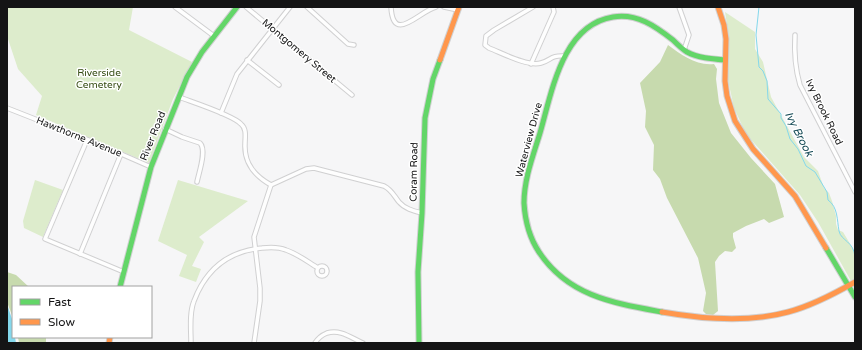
<svg xmlns="http://www.w3.org/2000/svg" width="862" height="350" viewBox="0 0 862 350" font-family="'Varela Round',sans-serif">
<style>
.green{fill:#ddeccc}
.forest{fill:#c7daae}
.water{fill:#84d8ec}
.lines{fill:none;stroke-linecap:round;stroke-linejoin:round}
.stream{stroke:#84d8ec;stroke-width:1}
.street-casing{stroke:#d0d0d1;stroke-width:5.5}
.fast-casing{stroke:#d0d0d1;stroke-width:7}
.slow-casing{stroke:#d0d0d1;stroke-width:7}
.street{stroke:#fefefe;stroke-width:3.5}
.fast{stroke:#63d668;stroke-width:5}
.slow{stroke:#ff974d;stroke-width:5}
.labels{text-anchor:middle;dominant-baseline:central;stroke-width:3;stroke-linejoin:round;paint-order:stroke}
.street-label{font-size:10px;fill:#141415;stroke:#fff}
.park-label{font-size:10px;fill:#344b11;stroke:#fff}
.water-label{font-size:11px;font-style:italic;fill:#114753;stroke:#fff}
</style>
<rect width="100%" height="100%" fill="#f6f6f7"/>
<!-- green -->
<g class="green">
<polygon points="7,7 133,7 129,30 192,62 173,99 149,163 36,115 42,96 18,69 7,36"/>
<polygon points="725,12 755,32 755,49 763,62 771,97 804,157 818,171 824,188 829,193 832,201 836,216 836,224 838,230 843,232 855,252 855,278 851,281 818,222 800,195 746,134 734,108 728,80 729,37"/>
<polygon points="35,180 63,190 43,237 24,228 23,221"/>
<polygon points="178,180 248,201 199,237 204,242 192,266 201,269 196,282 179,276 187,255 158,241"/>
</g>
<!-- forest -->
<g class="forest">
<path d="M668,45C682,55 696,66 714,64L717,69L716,79L719,103L731,133L751,158L775,184L784,217L769,223L764,219L746,226L733,233V237L736,248L732,252L725,251L719,256L715,262L718,311L713,315L706,314L703,311L706,293L698,258L667,198L660,179L653,170L654,145L645,127L646,111L640,83L660,62Z"/>
<polygon points="7,272 16,275 29,287 13,287 13,318 7,302"/>
<polygon points="18,337 46,337 46,343 19,343"/>
</g>
<!-- water -->
<polygon class="water" points="7,304 12,319 13,337 15,337 16,343 7,343"/>
<g class="lines">
<!-- stream -->
<path class="stream" d="M759,7L756,35L759,67L763,71L767,81L768,99L781,114V118L786,126L790,139L798,149L806,166L815,172L827,192L828,200C838,207 837,220 839,231C841,241 854,241 855,257"/>
<defs>
<g id="street">
<polyline points="175,7 214,36"/>
<polyline points="246,7 352,95"/>
<polyline points="307,7 348,44 354,45"/>
<path d="M391,7C393,45 419,11 436,7"/>
<polyline points="444,7 458,10"/>
<path d="M533,7L494,30L486,36L485,45L489,48C502,53 528,67 541,63C552,60 550,55 565,56"/>
<polyline points="679,7 689,35 684,50"/>
<path d="M795,35C794,52 795,68 800,85L855,192"/>
<polyline points="247,60 279,85"/>
<polyline points="531,64 554,12 553,7"/>
<path d="M179,97C192,102 233,115 241,124C247,129 245,137 245,144C244,164 255,176 271,185L306,169L314,168L384,186C392,190 394,196 399,202C405,209 414,211 422,213"/>
<polyline points="7,108 96,143 151,167"/>
<polyline points="221,113 237,74 290,7"/>
<path d="M165,129L182,137L200,143C207,150 199,172 197,182"/>
<polyline points="87,140 45,239 124,272"/>
<polyline points="80,254 121,154"/>
<circle cx="322" cy="271" r="5"/>
<path d="M191,343C191,330 189,313 194,301C206,269 229,251 262,248C270,247 279,247 286,250C298,254 308,262 318,268"/>
<polyline points="254,343 260,301 260,288 254,237 271,185"/>
<path d="M315,343C318,338 322,335 327,333C341,329 351,338 363,343"/>
</g>
<g id="fast">
<polyline points="826,248 855,297"/>
<polyline points="120,287 151,167 187,77 202,52 237,7"/>
<path d="M662,312C613,303 568,296 539,252C529,237 525,220 524,203C524,179 533,156 540,133C552,92 562,25 613,17C637,13 655,26 673,40C677,44 682,49 687,52C698,58 712,59 725,60"/>
<polyline points="419,343 418,272 422,213 425,118 433,79 440,60"/>
</g>
<g id="slow">
<polyline points="718,7 724,25 726,39 725,81 727,96 735,121 753,149 795,196 826,248"/>
<polyline points="440,60 459,7"/>
<path d="M662,312C702,319 748,323 788,312C811,306 834,294 855,282"/>
<polyline points="109,343 110,337"/>
</g>
</defs>
<!-- street casing -->
<use href="#street" class="street-casing"/>
<!-- fast casing -->
<use href="#fast" class="fast-casing"/>
<!-- slow casing -->
<use href="#slow" class="slow-casing"/>
<!-- street -->
<use href="#street" class="street"/>
<!-- fast -->
<use href="#fast" class="fast"/>
<!-- slow -->
<use href="#slow" class="slow"/>
</g>
<g class="labels">
<!-- street labels -->
<g class="street-label">
<text transform="translate(299 51) rotate(40)">Montgomery Street</text>
<text transform="translate(824 112) rotate(64)">Ivy Brook Road</text>
<text transform="translate(153 136) rotate(-68)">River Road</text>
<text transform="translate(79 137) rotate(22)">Hawthorne Avenue</text>
<text transform="translate(529 140) rotate(-75)">Waterview Drive</text>
<text transform="translate(414 172) rotate(-89)">Coram Road</text>
</g>
<!-- park labels -->
<g class="park-label">
<text x="99" y="73">Riverside<tspan x="99" dy="12">Cemetery</tspan></text>
</g>
<!-- water labels -->
<g class="water-label">
<text transform="translate(799 134) rotate(63)">Ivy Brook</text>
</g>
</g>
<!-- border -->
<rect width="862" height="350" fill="none" stroke="#141415" stroke-width="16"/>
<!-- legend -->
<rect x="12" y="286" width="140" height="52" fill="#ffffff" stroke="#a1a1a1"/>
<rect x="20" y="299" width="20" height="6" fill="#63d668" stroke="#a1a1a1"/>
<text x="48" y="306" font-size="12" fill="#141415">Fast</text>
<rect x="20" y="319" width="20" height="6" fill="#ff974d" stroke="#a1a1a1"/>
<text x="48" y="326" font-size="12" fill="#141415">Slow</text>
</svg>
